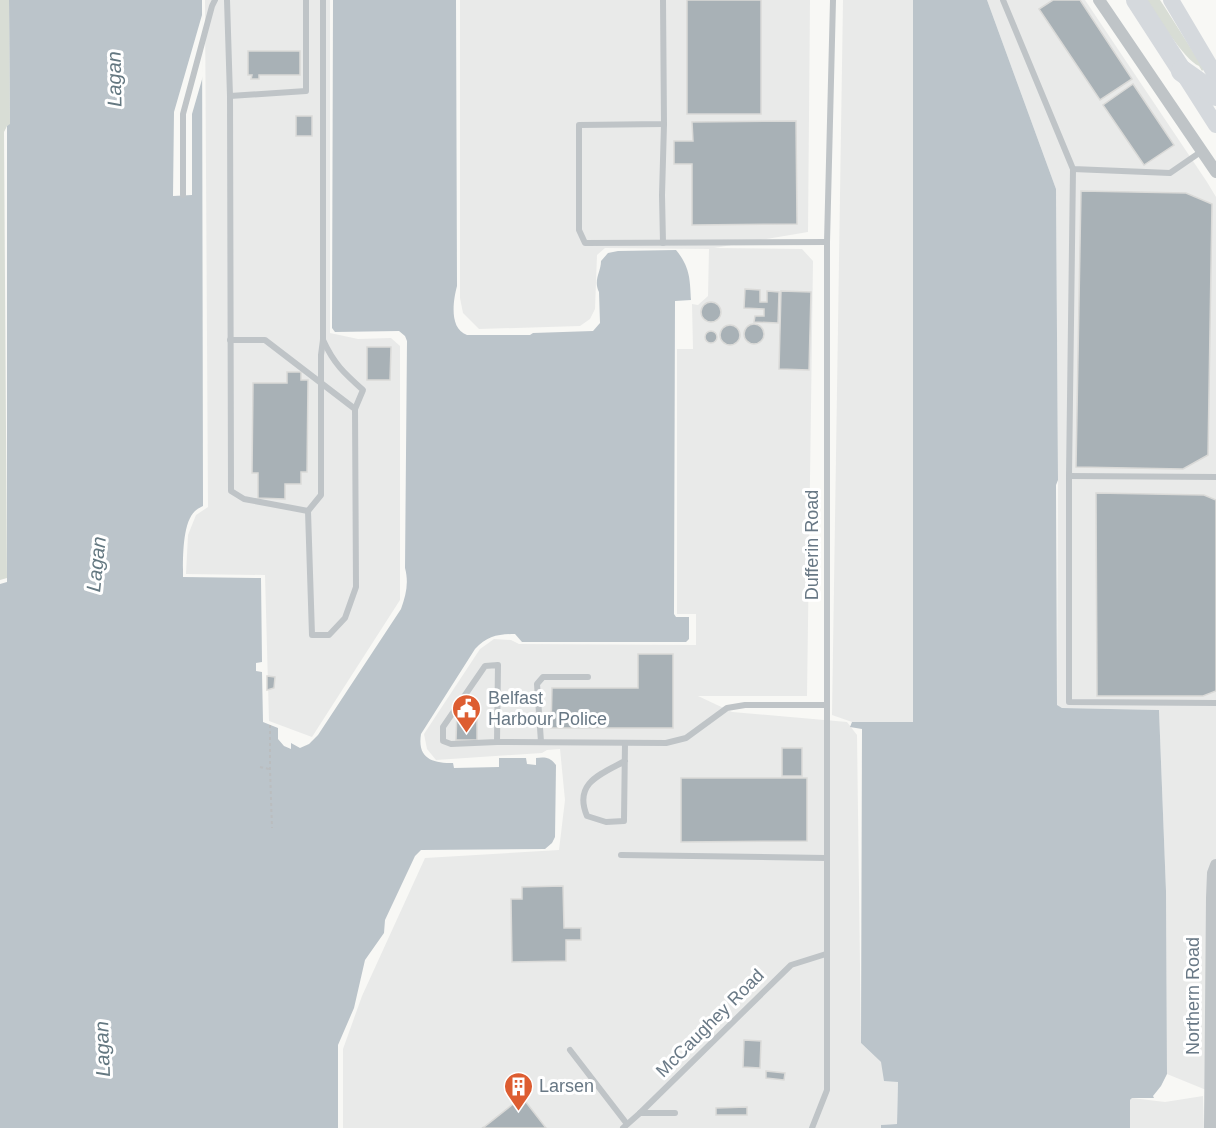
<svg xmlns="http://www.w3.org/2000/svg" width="1216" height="1128" viewBox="0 0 1216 1128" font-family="Helvetica,sans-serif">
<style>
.built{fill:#e9eae9}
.green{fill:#d8ddd5}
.water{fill:#bbc4ca}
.pier{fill:#f8f8f5}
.building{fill:#a8b1b6;stroke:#dadad8;stroke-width:1.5}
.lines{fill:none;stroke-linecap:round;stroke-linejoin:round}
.path{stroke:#babdbf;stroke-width:2;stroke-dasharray:3 3;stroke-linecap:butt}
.lane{stroke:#bfc4c7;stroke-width:6}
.street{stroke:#bfc4c7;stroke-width:12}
.secondary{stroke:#d5d9dd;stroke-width:16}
.primary{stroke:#d5d9dd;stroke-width:20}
.highway{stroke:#d5d9dd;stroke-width:22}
.labels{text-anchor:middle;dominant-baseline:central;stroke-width:6;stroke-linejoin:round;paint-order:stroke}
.street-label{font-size:18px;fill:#687885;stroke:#fff}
.poi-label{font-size:18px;fill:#687885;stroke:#fff;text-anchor:start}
.water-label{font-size:20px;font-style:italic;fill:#647881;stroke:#fff}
</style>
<rect width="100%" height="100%" fill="#f8f8f5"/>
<!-- built -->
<g class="built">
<polygon points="205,0 330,0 330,333 358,339 391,338 400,346 400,600 312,737 269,721 265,575 186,574 188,535 196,515 208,507"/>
<polygon points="460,0 810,0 808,232 714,248 802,249 813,261 807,696 698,696 732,712 847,722 857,735 861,1043 881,1062 898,1082 897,1124 881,1125 881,1128 343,1128 343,1049 362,996 425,858 559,850 565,800 560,749 547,750 542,753 436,760 427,749 424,734 480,649 494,639 511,640 519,644 696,645 696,614 677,614 677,349 693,349 692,304 698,305 708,296 709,249 605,248 597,255 595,309 590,319 580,326 479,329 463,313 460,298"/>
<polygon points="843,0 913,0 913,723 852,722 832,715"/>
<polygon points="987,0 1085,0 1207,182 1216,197 1216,1094 1167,1074 1166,891 1159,710 1062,708 1057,706 1058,480 1056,189"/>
<polygon points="1203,1096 1204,1128 1130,1128 1130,1100 1132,1098 1165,1102"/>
</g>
<!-- green -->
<g class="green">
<polygon points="0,0 9,0 10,125 7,126 4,132 7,578 0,580"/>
<path d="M1147,0H1160L1164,6L1204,69L1202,71L1199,66C1184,60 1157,15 1147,0Z"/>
</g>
<!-- water -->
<g class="water">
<path d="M9,0H202L203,506C201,507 197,509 195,511C182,523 183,560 183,577L261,578L262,662L256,663V671L262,672L263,722L278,728V739L284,746L291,749V743L300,748L309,744L318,735L401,609C406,595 409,583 405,568L407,341L405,336L399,331L335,332L332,328L333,0H456L457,286C453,301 449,329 467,335H530L533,333L593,331L600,323L599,292C593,280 601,272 601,261L608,253L618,251L676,250C690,267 690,279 691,300L675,301L674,614L676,617H689V639L686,642H522L515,634C498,634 487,636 475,649L421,734C417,759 433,763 453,763L454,768L499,767V758H526L527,764L536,765V758C545,757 550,757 556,765L555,837L552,843L545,849L421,850L415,856L385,920L384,933L365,960L354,1008L338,1045V1128H0V584L7,582V126L10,124Z"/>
<polygon points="913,0 987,0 1056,189 1058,480 1056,485 1057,705 1062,708 1159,710 1166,891 1167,1074 1161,1086 1153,1096 1154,1098 1132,1098 1130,1100 1130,1128 881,1128 881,1125 897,1124 898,1082 884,1081 881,1062 861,1043 862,729 850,727 852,722 913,722"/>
</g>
<!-- pier -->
<polygon class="pier" points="202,15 203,76 192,114 192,195 173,196 174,112"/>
<!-- building -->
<g class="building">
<rect x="687" y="0" width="74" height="114"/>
<polygon points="1053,0 1080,0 1132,79 1100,100 1039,9"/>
<polygon points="248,51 300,51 300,75 259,75 259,79 251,79 252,75 248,75"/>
<polygon points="1133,84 1174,145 1144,165 1103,105"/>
<rect x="296" y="116" width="16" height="20"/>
<polygon points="796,121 797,224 692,225 692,164 674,164 674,141 693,141 692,122"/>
<polygon points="1081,191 1186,193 1212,204 1208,455 1183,469 1076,467"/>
<polygon points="745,289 760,290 760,302 767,302 767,291 779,292 778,323 754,322 755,316 764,316 764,309 744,308"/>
<polygon points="781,291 811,292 809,370 779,369"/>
<circle cx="711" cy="312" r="10"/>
<circle cx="754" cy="334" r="10"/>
<circle cx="730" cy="335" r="10"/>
<circle cx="711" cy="337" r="6"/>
<polygon points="367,347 391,347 390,380 367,380"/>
<polygon points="287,372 301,372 301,380 308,380 307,472 301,472 301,484 285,484 285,499 258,498 258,473 252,473 253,383 287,383"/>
<polygon points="1096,493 1204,495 1216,500 1216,691 1203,696 1097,696"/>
<polygon points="638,654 673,654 673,728 551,728 552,688 638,688"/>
<polygon points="267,676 275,677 274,688 267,690"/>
<polygon points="457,710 477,711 477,740 456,740"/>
<rect x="782" y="748" width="20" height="28"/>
<polygon points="681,778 807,778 807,841 681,842"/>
<polygon points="563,886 564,928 581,928 581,940 566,940 566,961 512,962 511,899 522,899 522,887"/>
<polygon points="744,1040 761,1041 760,1068 743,1067"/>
<polygon points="766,1071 785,1073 784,1080 766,1078"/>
<polygon points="522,1097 546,1128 482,1128 484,1127"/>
<polygon points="747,1107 747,1115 716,1115 716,1108"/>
</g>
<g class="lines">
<!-- path -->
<g class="path">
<polyline points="270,725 270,769 272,828"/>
<polyline points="260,767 269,769"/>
</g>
<!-- lane -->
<g class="lane">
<polyline points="227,0 230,96 231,491 244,499 308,511"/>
<polyline points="663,0 664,124 579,125 579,230 585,243 827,242"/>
<polyline points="1003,0 1073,169 1170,173 1202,151"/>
<polyline points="230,96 306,91 306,0"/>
<polyline points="1073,169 1069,476 1069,702 1216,703"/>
<polyline points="183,195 183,114 212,6 215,0"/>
<polyline points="663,243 662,195 664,124"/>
<polyline points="230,340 265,340 355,409 356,587 345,618 329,635 312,635 308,511 321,495 321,355 323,340 323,0"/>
<path d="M323,340C334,364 344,373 363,390L355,409"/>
<polyline points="1069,476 1216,477"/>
<polyline points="497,742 498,665 485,666 443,727 443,741 451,744 497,742 666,743 686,738 727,708 745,705 827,705"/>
<polyline points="541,742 537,684 543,677 588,677"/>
<path d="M625,743L624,821L606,822L587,816C573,783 601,774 625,761"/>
<polyline points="621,855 826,858"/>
<polyline points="570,1050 627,1124"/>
<polyline points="640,1113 675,1113"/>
<polyline points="623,1128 640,1113 791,965 826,954"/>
<polyline points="812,1128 827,1090 827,242 833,0"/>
</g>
<!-- street -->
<g class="street">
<polyline points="1099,0 1216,172"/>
<polyline points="1210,1128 1212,898 1213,873 1216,865"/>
</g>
<!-- secondary -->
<g class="secondary">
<polyline points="1171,0 1216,76"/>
<polyline points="1186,78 1216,125"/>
</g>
<!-- primary -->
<polyline class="primary" points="1136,0 1182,71"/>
<!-- highway -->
<polyline class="highway" points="1182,71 1216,95"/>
</g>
<!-- icons -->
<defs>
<symbol id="civic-pin" viewBox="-11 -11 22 30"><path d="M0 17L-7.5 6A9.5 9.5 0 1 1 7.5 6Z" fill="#dd5d31" stroke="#fff"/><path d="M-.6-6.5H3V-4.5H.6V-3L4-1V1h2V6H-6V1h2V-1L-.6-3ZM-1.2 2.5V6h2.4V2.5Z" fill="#fff"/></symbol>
<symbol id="building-pin" viewBox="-11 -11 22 30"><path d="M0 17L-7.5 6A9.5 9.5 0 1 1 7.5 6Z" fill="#dd5d31" stroke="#fff"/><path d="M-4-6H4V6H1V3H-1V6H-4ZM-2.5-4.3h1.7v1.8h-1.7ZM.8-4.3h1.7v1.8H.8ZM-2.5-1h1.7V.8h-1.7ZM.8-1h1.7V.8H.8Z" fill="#fff"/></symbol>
</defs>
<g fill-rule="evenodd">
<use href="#civic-pin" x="450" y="692" width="33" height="45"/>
<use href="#building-pin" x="502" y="1070" width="33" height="45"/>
</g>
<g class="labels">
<!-- street labels -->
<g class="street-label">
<text transform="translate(812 545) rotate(-90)">Dufferin Road</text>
<text transform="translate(1193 996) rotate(-90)">Northern Road</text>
<text transform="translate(710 1023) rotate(-45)">McCaughey Road</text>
</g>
<!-- poi labels -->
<g class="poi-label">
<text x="488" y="698">Belfast<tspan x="488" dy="21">Harbour Police</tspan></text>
<text x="539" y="1086">Larsen</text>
</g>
<!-- water labels -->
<g class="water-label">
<text transform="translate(114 79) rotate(-91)">Lagan</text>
<text transform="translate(96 564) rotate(-84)">Lagan</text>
<text transform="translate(102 1049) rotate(-92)">Lagan</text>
</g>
</g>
</svg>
